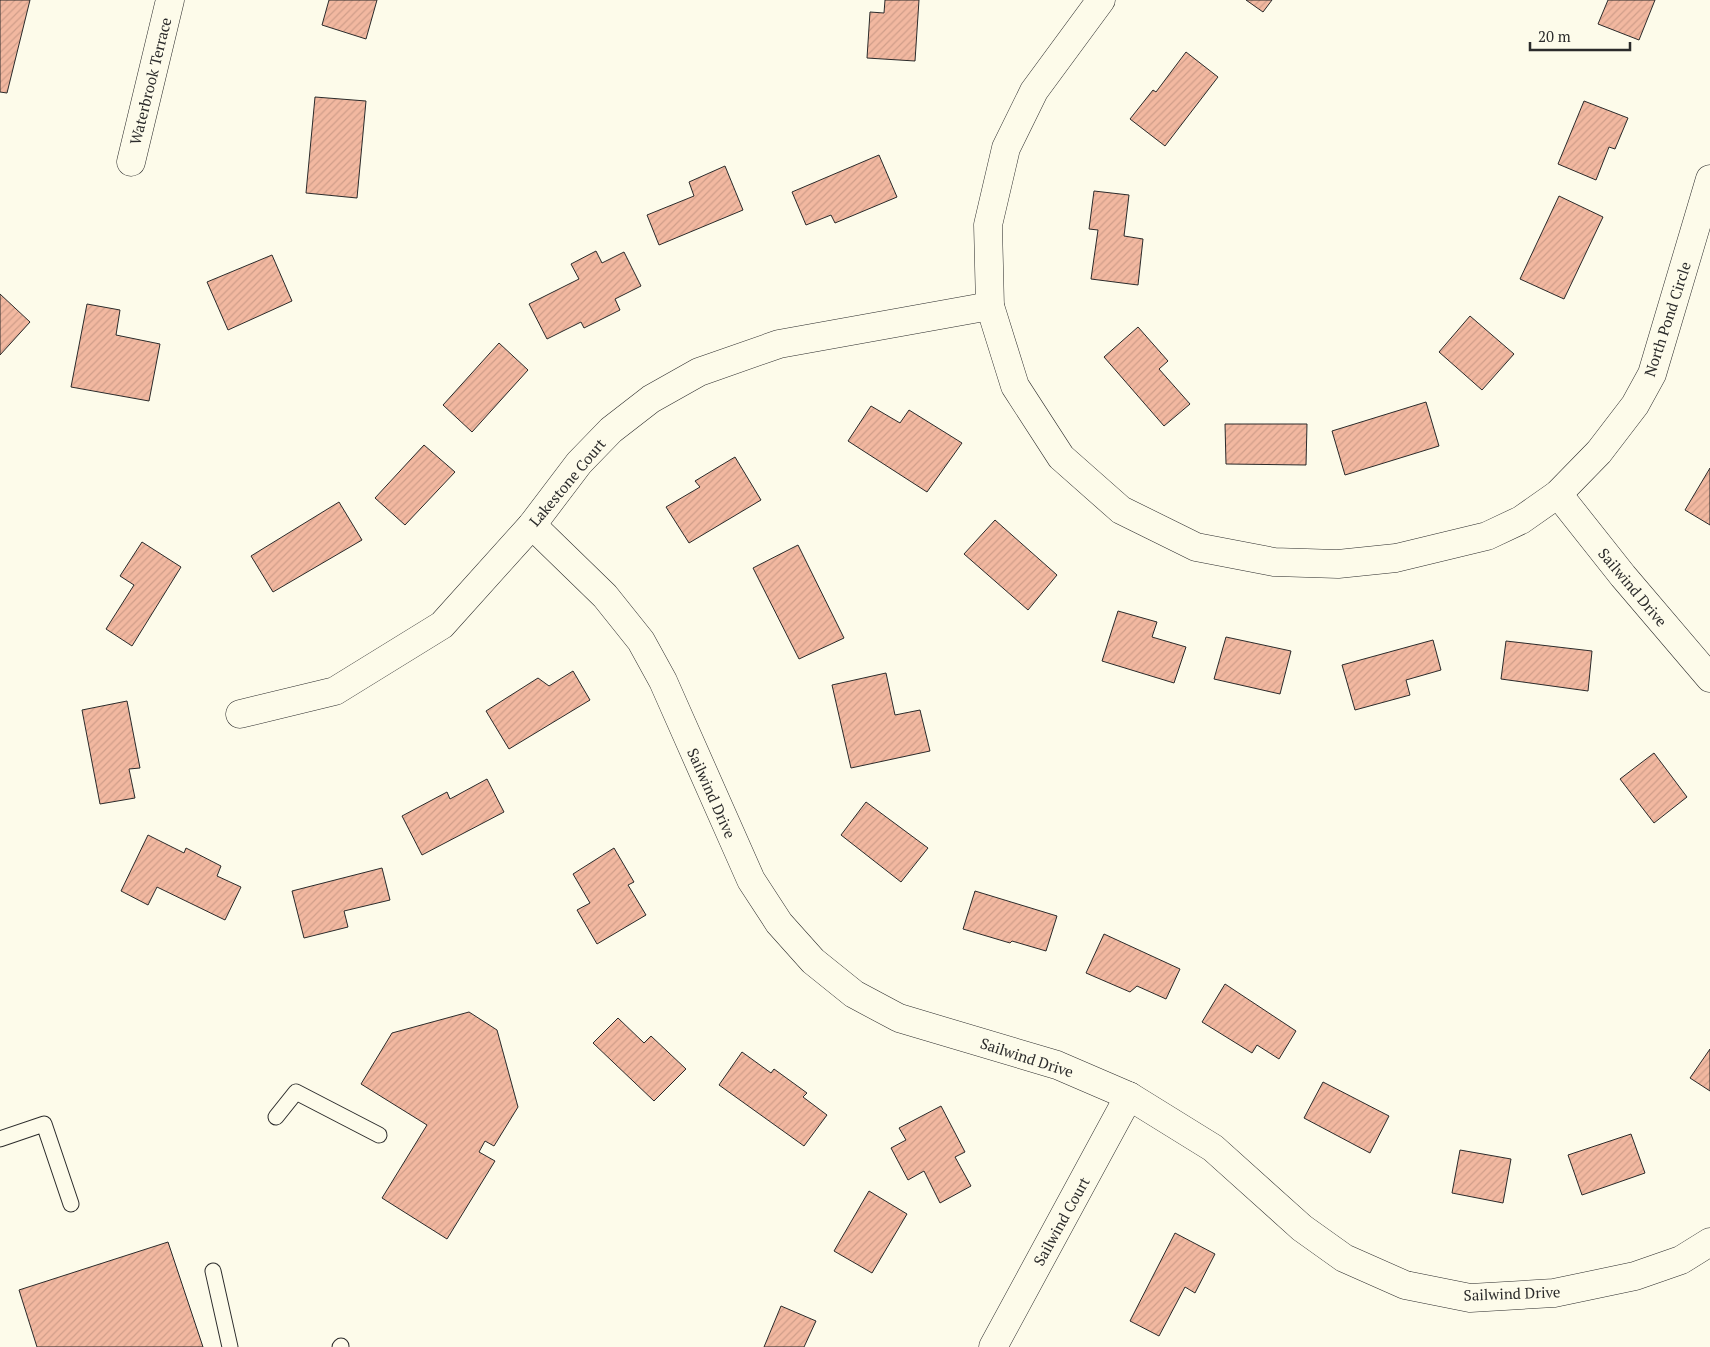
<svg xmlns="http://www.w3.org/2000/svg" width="1710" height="1347" viewBox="0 0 1710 1347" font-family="'PT Serif',serif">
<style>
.building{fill:url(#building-hatch);stroke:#2b2b2b}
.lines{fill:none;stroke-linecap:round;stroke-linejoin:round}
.lane-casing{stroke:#2b2b2b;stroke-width:17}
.street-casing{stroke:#2b2b2b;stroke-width:29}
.lane{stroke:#fdfbea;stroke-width:15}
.street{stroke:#fdfbea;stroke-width:28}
.labels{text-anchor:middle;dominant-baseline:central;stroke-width:4;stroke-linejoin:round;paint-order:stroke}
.street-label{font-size:15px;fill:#2b2b2b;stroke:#fdfbea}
</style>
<defs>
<pattern id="building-hatch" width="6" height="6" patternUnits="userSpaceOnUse" patternTransform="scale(1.25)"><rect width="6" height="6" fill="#f2b8a0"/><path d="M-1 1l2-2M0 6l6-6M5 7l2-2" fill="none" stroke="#d09e8a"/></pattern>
</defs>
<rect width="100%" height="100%" fill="#fdfbea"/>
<!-- building -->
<g class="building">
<polygon points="0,0 30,0 7,93 0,92"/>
<polygon points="329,0 377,0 366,39 322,25"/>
<polygon points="885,0 919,0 915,61 867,58 870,12 884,13"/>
<polygon points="1246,0 1272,0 1263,12"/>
<polygon points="1608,0 1655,0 1639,40 1598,24"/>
<polygon points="1186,52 1218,77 1165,146 1130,119 1153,90 1156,92"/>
<polygon points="315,97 366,101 357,198 306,193"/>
<polygon points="1584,101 1628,118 1615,149 1609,147 1596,180 1558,164"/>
<polygon points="879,155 897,197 835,223 831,215 806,225 792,192"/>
<polygon points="725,166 743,210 659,245 647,215 694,196 689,182"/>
<polygon points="1094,191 1129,195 1124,236 1143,239 1138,285 1091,279 1098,230 1089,229"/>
<polygon points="1559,196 1603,217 1564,299 1520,279"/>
<polygon points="596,251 602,263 624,252 641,286 615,299 620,310 584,328 581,322 547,339 529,304 579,279 571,264"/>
<polygon points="272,255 292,301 228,330 207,282"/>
<polygon points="0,294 30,322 0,355"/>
<polygon points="87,304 120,310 116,335 160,344 149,401 71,387"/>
<polygon points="1470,316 1514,354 1482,390 1439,352"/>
<polygon points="1138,327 1168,361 1159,369 1190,404 1164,426 1104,357"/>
<polygon points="499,343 528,370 472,432 443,405"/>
<polygon points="1426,402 1439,446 1345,475 1332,431"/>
<polygon points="871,406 900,423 909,410 962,443 927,492 848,441"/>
<polygon points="1225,424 1307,424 1306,465 1226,464"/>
<polygon points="424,445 455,472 405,525 375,498"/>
<polygon points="735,457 761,500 689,543 666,507 700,487 695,481"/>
<polygon points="1710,468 1710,525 1685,510"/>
<polygon points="339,502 362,540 273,592 251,556"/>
<polygon points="995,520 1057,575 1028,610 964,554"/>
<polygon points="142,542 181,567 132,646 106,629 134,585 120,576"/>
<polygon points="798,545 844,638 799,659 753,568"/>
<polygon points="1118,611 1157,622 1152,637 1186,647 1174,683 1102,661"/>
<polygon points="1226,637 1291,651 1280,694 1214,679"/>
<polygon points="1433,640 1441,670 1406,680 1410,695 1355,710 1342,665"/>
<polygon points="1506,641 1592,651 1588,691 1501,679"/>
<polygon points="573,671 590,700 509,749 486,711 538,678 549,686"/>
<polygon points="886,673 895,715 920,710 930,751 851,768 832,685"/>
<polygon points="127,701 140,768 129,769 135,798 100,804 82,710"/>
<polygon points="1654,753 1687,797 1654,823 1620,779"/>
<polygon points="487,779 504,812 422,855 402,816 447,792 450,799"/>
<polygon points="866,802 928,848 901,882 841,835"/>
<polygon points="148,835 184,853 186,848 221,866 217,876 241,887 225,920 157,887 148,905 121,891"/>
<polygon points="614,848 634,882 628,885 646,915 597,944 577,910 590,903 573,874"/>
<polygon points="382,868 390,900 344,911 348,927 304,938 292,891"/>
<polygon points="975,891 1057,916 1046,951 1012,941 1010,943 963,929"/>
<polygon points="1104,934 1180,969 1166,999 1137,986 1130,992 1086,973"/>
<polygon points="1225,984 1296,1031 1279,1059 1257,1045 1252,1053 1202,1022"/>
<polygon points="469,1012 497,1030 518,1107 494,1146 485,1141 479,1152 495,1161 447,1239 382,1198 427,1125 361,1084 392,1033"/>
<polygon points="618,1018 644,1043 651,1036 686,1069 654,1101 593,1043"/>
<polygon points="1710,1049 1710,1091 1690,1078"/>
<polygon points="742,1052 771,1073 774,1069 807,1093 803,1097 827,1115 804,1146 719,1085"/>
<polygon points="1323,1082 1389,1116 1370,1153 1304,1118"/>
<polygon points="941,1106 965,1152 955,1157 971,1186 940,1203 924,1171 908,1180 891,1148 906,1140 899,1128"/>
<polygon points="1631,1134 1645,1173 1582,1195 1568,1155"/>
<polygon points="1460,1150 1511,1159 1503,1203 1452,1193"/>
<polygon points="869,1191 907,1214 872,1273 834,1251"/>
<polygon points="1175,1233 1215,1254 1195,1293 1185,1287 1159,1336 1130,1321"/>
<polygon points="168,1242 203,1347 37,1347 19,1290"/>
<polygon points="781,1306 816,1321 804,1347 764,1347"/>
</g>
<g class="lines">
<defs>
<g id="lane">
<polyline points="276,1117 296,1092 379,1135"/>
<polyline points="0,1139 44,1124 71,1204"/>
<polyline points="213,1271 230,1347"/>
<polyline points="340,1347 341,1346"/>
</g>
<g id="street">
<polyline points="1101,0 1034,91 1006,148 988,225 990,306 1015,386 1061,457 1121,510 1196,547 1274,562 1338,564 1396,558 1487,536 1521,520 1558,494 1599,452 1635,405 1652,374 1710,179"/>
<polyline points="131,162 170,0"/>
<polyline points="1558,494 1623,576 1710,678"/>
<polyline points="532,525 605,596 641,641 663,681 751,880 779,923 813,961 854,994 899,1018 1057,1065 1129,1096 1213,1148 1302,1228 1344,1258 1405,1285 1470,1298 1554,1293 1635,1276 1681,1260 1710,1242"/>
<polyline points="240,714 335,691 442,625 532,525 579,463 611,430 651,399 699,372 779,344 990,306"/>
<polyline points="993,1347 1129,1096"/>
</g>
</defs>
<!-- lane casing -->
<use href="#lane" class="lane-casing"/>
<!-- street casing -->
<use href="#street" class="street-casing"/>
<!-- lane -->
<use href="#lane" class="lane"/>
<!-- street -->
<use href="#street" class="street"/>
</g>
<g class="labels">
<!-- street labels -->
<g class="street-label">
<text transform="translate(150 81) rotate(-76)">Waterbrook Terrace</text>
<text transform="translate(1667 319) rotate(-72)">North Pond Circle</text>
<text transform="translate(567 482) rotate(-50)">Lakestone Court</text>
<text transform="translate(1633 587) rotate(50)">Sailwind Drive</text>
<text transform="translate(712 793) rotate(66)">Sailwind Drive</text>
<text transform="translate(1027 1057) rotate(18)">Sailwind Drive</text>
<text transform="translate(1061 1221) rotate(-61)">Sailwind Court</text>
<text transform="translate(1512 1293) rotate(-2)">Sailwind Drive</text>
</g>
</g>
<!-- scale -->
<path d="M1530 42v8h100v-8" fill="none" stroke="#2b2b2b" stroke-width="2.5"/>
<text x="1538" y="42" font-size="15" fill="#2b2b2b" stroke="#fdfbea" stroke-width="4" paint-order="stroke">20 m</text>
</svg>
